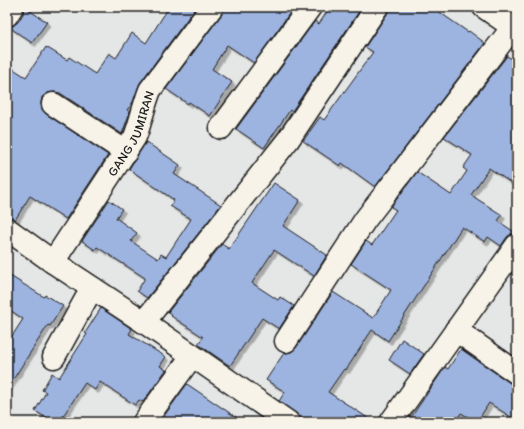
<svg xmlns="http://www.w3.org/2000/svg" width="524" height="429" viewBox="0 0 524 429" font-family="Itim,sans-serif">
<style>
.building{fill:#9db3e0;stroke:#1c1c1c;filter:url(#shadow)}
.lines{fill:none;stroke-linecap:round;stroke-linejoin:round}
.minor-casing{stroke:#1c1c1c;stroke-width:25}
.minor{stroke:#f7f3e8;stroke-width:22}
.labels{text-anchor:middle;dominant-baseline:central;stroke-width:3.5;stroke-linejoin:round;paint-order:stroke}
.street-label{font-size:13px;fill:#1c1c1c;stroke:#f7f3e8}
</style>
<defs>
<filter id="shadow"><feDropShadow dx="3.5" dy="3.5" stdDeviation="0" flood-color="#0004"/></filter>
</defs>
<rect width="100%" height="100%" fill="#e5e6e6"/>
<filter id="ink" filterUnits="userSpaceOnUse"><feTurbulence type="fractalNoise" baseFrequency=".025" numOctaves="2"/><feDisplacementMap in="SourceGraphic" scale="8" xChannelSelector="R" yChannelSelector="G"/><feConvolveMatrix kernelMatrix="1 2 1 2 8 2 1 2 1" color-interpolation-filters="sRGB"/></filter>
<g filter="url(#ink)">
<!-- building -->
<g class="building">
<polygon points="24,7 47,22 32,43 9,27 13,26 18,22 23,14"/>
<polygon points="169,7 196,7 140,83 133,102 127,110 130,112 122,134 60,93 54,92 48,93 42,97 41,103 42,109 46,114 108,155 66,219 30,196 15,220 7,217 7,65 26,77 46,47 67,60 69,57 95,74 109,53 116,58 132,33 146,43"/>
<polygon points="224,7 294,7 254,63 227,45 212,69 232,82 210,116 189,102 188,104 166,89 222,14"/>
<polygon points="330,7 362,7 292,111 290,110 264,148 236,129 315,21 319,24"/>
<polygon points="389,7 432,7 468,32 469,31 485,43 375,187 342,163 340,166 303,141 320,117 324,120 373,52 365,47 387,14"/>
<polygon points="507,56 517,62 517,187 489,168 471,195 502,215 498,221 516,233 511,234 507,237 501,246 488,237 485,242 462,227 388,341 372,330 346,370 344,369 328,392 374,422 307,422 279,401 285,392 266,380 284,353 291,352 296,348 333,292 373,318 391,290 351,264 366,241 372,245 396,210 391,207 417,172 451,195 467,171 463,168 472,155 444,137"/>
<polygon points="146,142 180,165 174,174 221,205 147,298 137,291 145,278 97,247 95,250 82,241 109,200 122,209 116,218 137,233 131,241 158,259 161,254 166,257 191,219 170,206 174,200 129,169"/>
<polygon points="274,183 300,200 283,226 327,255 314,276 274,250 252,283 278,300 280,297 294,306 279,329 262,318 230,366 198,344 203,337 171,316 172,315 168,312 222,244 229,249"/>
<polygon points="7,274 44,297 45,295 63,306 50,326 48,325 7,389 7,344 23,319 7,308"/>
<polygon points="101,308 132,329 129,334 166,357 160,366 166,370 143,402 139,400 135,405 100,382 95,390 85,383 59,422 53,422 35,411 46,392 42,390 52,373 59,378 87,334 85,333"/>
<polygon points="402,339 424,354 410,374 389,360"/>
<polygon points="461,349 510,383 517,385 517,421 489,403 477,422 461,413 455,422 408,422 445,367 448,369"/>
<polygon points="187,384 218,405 243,422 172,422 164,416"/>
</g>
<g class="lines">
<defs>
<g id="minor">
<polyline points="484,7 517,30"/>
<polyline points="7,15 12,7"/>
<polyline points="53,104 126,152"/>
<polyline points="221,128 310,7"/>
<polyline points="7,229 53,262 144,322 288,422"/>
<path id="s1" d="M53,262L135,137C141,121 144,105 150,90L212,7"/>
<polyline points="144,322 288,140 377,7"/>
<polyline points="456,330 517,373"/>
<polyline points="286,341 365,220 513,27"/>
<polyline points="54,357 92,288"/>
<polyline points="144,422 192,356"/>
<polyline points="391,422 517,245"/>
</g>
</defs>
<!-- minor casing -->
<use href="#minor" class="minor-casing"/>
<!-- minor -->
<use href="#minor" class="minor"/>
</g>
</g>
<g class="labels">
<!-- street labels -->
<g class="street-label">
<text stroke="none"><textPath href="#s1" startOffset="151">GANG JUMIRAN</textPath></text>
</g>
</g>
<!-- margin -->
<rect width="524" height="429" fill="none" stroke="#f7f3e8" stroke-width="24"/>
<rect x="12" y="12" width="500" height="405" fill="none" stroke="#1c1c1c" stroke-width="1.5" filter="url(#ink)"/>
</svg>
